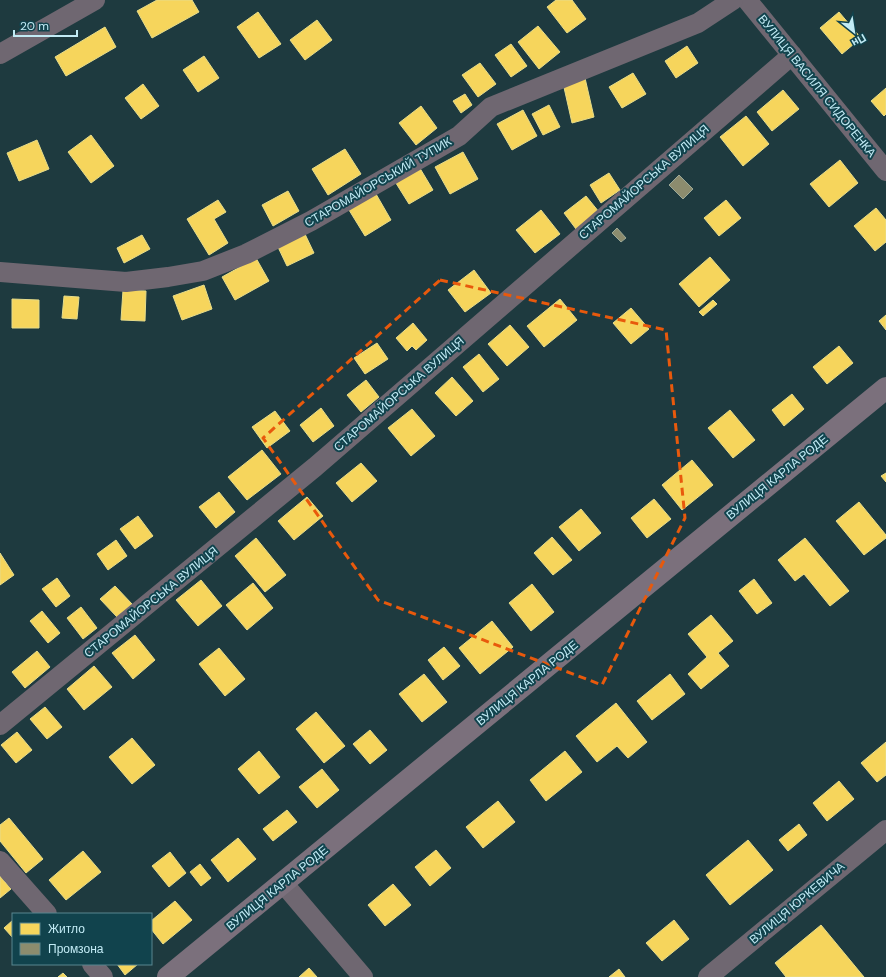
<svg xmlns="http://www.w3.org/2000/svg" width="886" height="977" viewBox="0 0 886 977" font-family="'DM Sans',sans-serif">
<style>
.homes{fill:#f6d55c;stroke:#e6dc8a}
.industry{fill:#8c8c6e;stroke:#9ca896}
.lines{fill:none;stroke-linecap:round;stroke-linejoin:round}
.street{stroke:#6f6771;stroke-width:20}
.secondary{stroke:#7b707c;stroke-width:22}
.marked{fill:none;stroke:#e8590c;stroke-width:3;stroke-dasharray:8 5;stroke-linejoin:round}
.labels{text-anchor:middle;dominant-baseline:central;stroke-width:4;stroke-linejoin:round;paint-order:stroke}
.street-label{font-size:12px;fill:#c2ebf5;stroke:#11434d}
</style>
<rect width="100%" height="100%" fill="#1e3a3f"/>
<!-- homes -->
<g class="homes">
<polygon points="157,0 192,0 199,12 152,38 137,11"/>
<polygon points="556,0 572,0 586,19 567,33 547,7"/>
<polygon points="258,12 281,44 259,58 237,27"/>
<polygon points="839,12 861,38 842,54 820,28"/>
<polygon points="317,20 332,40 305,60 290,40"/>
<polygon points="538,26 560,52 539,69 518,42"/>
<polygon points="105,27 116,47 66,76 55,57"/>
<polygon points="511,44 527,66 511,77 495,55"/>
<polygon points="687,46 698,63 676,78 665,61"/>
<polygon points="204,56 219,78 198,92 183,70"/>
<polygon points="480,63 496,84 478,97 462,75"/>
<polygon points="633,73 646,94 622,108 609,87"/>
<polygon points="585,78 594,117 572,123 563,83"/>
<polygon points="143,84 159,106 141,119 125,98"/>
<polygon points="886,88 886,114 884,116 871,101"/>
<polygon points="783,90 799,109 772,131 757,112"/>
<polygon points="465,94 472,105 461,113 453,101"/>
<polygon points="549,105 560,127 543,135 532,114"/>
<polygon points="421,106 437,128 416,145 399,123"/>
<polygon points="523,110 537,136 512,150 497,124"/>
<polygon points="746,116 769,144 743,166 720,137"/>
<polygon points="91,135 114,166 91,183 68,152"/>
<polygon points="37,140 49,169 19,181 7,153"/>
<polygon points="345,149 361,174 328,195 312,169"/>
<polygon points="463,152 478,179 450,194 435,167"/>
<polygon points="840,160 858,183 829,207 810,184"/>
<polygon points="418,165 433,190 409,204 394,180"/>
<polygon points="609,173 620,190 601,203 590,185"/>
<polygon points="288,191 299,211 273,226 262,205"/>
<polygon points="376,194 391,220 365,236 349,210"/>
<polygon points="586,196 599,212 576,229 564,213"/>
<polygon points="218,200 226,212 214,219 228,243 209,255 187,219"/>
<polygon points="726,200 741,218 719,236 704,218"/>
<polygon points="876,208 886,220 886,242 875,251 854,226"/>
<polygon points="541,210 560,234 535,253 516,230"/>
<polygon points="304,232 314,253 287,266 277,245"/>
<polygon points="142,235 150,249 124,263 117,248"/>
<polygon points="710,257 730,280 699,307 679,284"/>
<polygon points="256,258 269,281 235,300 222,277"/>
<polygon points="474,270 491,293 465,312 448,290"/>
<polygon points="204,285 212,309 182,320 173,296"/>
<polygon points="123,290 146,291 145,321 121,320"/>
<polygon points="64,296 79,297 77,319 62,318"/>
<polygon points="12,299 39,300 39,328 12,328"/>
<polygon points="560,299 577,320 544,347 527,326"/>
<polygon points="713,300 717,304 703,316 699,312"/>
<polygon points="631,308 649,329 631,344 613,323"/>
<polygon points="886,315 886,330 879,321"/>
<polygon points="413,323 427,340 416,350 412,346 407,351 396,338"/>
<polygon points="510,325 529,347 507,366 488,344"/>
<polygon points="377,343 388,359 365,374 354,358"/>
<polygon points="839,346 853,363 827,384 813,367"/>
<polygon points="479,354 499,379 483,392 463,367"/>
<polygon points="452,377 473,401 456,416 435,393"/>
<polygon points="366,380 379,397 361,412 347,395"/>
<polygon points="792,394 804,409 784,426 772,410"/>
<polygon points="321,408 334,426 313,442 300,425"/>
<polygon points="412,409 435,436 411,456 388,428"/>
<polygon points="730,410 755,440 733,458 708,428"/>
<polygon points="275,411 290,431 267,448 252,427"/>
<polygon points="262,450 281,474 247,500 228,477"/>
<polygon points="692,460 713,485 682,510 662,485"/>
<polygon points="361,463 377,481 352,502 336,483"/>
<polygon points="886,473 886,482 881,476"/>
<polygon points="219,492 235,512 216,528 199,507"/>
<polygon points="307,497 323,516 294,540 278,521"/>
<polygon points="654,499 671,519 647,538 631,518"/>
<polygon points="859,502 886,535 886,538 864,555 836,521"/>
<polygon points="581,509 601,533 579,551 559,527"/>
<polygon points="138,516 153,536 135,549 120,529"/>
<polygon points="552,537 572,560 553,575 534,553"/>
<polygon points="256,538 286,575 265,592 235,556"/>
<polygon points="805,538 849,591 830,606 804,574 795,581 778,560"/>
<polygon points="116,540 127,556 108,570 97,554"/>
<polygon points="0,553 14,575 0,585"/>
<polygon points="57,578 70,596 56,607 42,589"/>
<polygon points="754,579 772,603 757,614 739,591"/>
<polygon points="201,580 222,606 198,626 176,600"/>
<polygon points="253,583 273,608 247,630 226,605"/>
<polygon points="532,584 554,612 531,631 509,603"/>
<polygon points="115,586 132,604 117,617 100,599"/>
<polygon points="81,607 97,628 83,639 67,618"/>
<polygon points="42,611 60,633 48,643 30,621"/>
<polygon points="711,615 733,641 718,653 729,666 701,689 688,674 707,657 688,634"/>
<polygon points="492,621 513,647 480,674 459,648"/>
<polygon points="135,635 155,660 133,679 112,653"/>
<polygon points="444,647 460,666 443,680 428,660"/>
<polygon points="219,648 245,679 225,696 199,664"/>
<polygon points="37,651 50,667 25,688 12,672"/>
<polygon points="94,666 112,687 84,710 67,689"/>
<polygon points="424,674 447,702 422,722 399,694"/>
<polygon points="670,674 685,694 652,720 637,701"/>
<polygon points="616,703 647,742 628,758 617,746 597,762 576,736"/>
<polygon points="45,707 62,727 47,739 30,719"/>
<polygon points="316,712 345,746 324,763 296,729"/>
<polygon points="370,730 387,750 370,764 353,744"/>
<polygon points="17,732 32,750 16,763 1,745"/>
<polygon points="132,738 155,765 132,784 109,757"/>
<polygon points="886,742 886,775 877,782 861,763"/>
<polygon points="259,751 280,777 259,794 238,769"/>
<polygon points="565,751 582,772 546,801 530,780"/>
<polygon points="322,769 339,790 317,808 299,787"/>
<polygon points="839,781 854,799 827,821 813,803"/>
<polygon points="498,801 515,822 483,848 466,827"/>
<polygon points="287,810 297,822 273,841 263,829"/>
<polygon points="9,818 43,859 26,873 0,841 0,825"/>
<polygon points="799,824 807,835 788,851 779,840"/>
<polygon points="238,838 256,859 228,882 211,860"/>
<polygon points="748,840 773,870 730,905 706,875"/>
<polygon points="436,850 451,868 430,886 415,867"/>
<polygon points="83,851 101,872 66,900 49,880"/>
<polygon points="170,852 186,873 169,887 152,866"/>
<polygon points="200,864 211,878 201,886 190,872"/>
<polygon points="0,876 11,889 0,898"/>
<polygon points="393,884 411,905 385,926 368,905"/>
<polygon points="175,901 192,920 163,944 151,929 151,921"/>
<polygon points="13,920 13,938 4,928"/>
<polygon points="674,920 689,939 662,961 646,943"/>
<polygon points="821,925 864,977 786,977 775,963"/>
<polygon points="117,964 138,964 125,975"/>
<polygon points="309,968 317,977 299,977"/>
<polygon points="619,969 625,977 609,977"/>
<polygon points="63,973 67,977 58,977"/>
</g>
<!-- industry -->
<g class="industry">
<polygon points="679,175 693,189 683,199 669,185"/>
<polygon points="617,228 626,238 621,242 612,233"/>
</g>
<g class="lines">
<!-- street -->
<g class="street">
<polyline points="747,0 886,171"/>
<polyline points="0,54 95,0"/>
<polyline points="0,272 126,282 168,277 203,271 246,254 311,221 459,136 491,107 698,23 733,0"/>
<polyline points="0,725 315,467 792,55"/>
<polyline points="0,861 47,914"/>
<polyline points="283,883 363,977"/>
<polyline points="92,964 103,977"/>
<polyline points="708,977 886,830"/>
</g>
<!-- secondary -->
<polyline class="secondary" points="168,977 886,388"/>
</g>
<!-- marked area -->
<path class="marked" d="M440,280L666,330L685,518L602,685L378,600L263,438Z"/>
<g class="labels">
<!-- street labels -->
<g class="street-label">
<text transform="translate(817 86) rotate(51)">ВУЛИЦЯ ВАСИЛЯ СИДОРЕНКА</text>
<text transform="translate(378 182) rotate(-30)">СТАРОМАЙОРСЬКИЙ ТУПИК</text>
<text transform="translate(644 182) rotate(-41)">СТАРОМАЙОРСЬКА ВУЛИЦЯ</text>
<text transform="translate(399 394) rotate(-41)">СТАРОМАЙОРСЬКА ВУЛИЦЯ</text>
<text transform="translate(777 477) rotate(-39)">ВУЛИЦЯ КАРЛА РОДЕ</text>
<text transform="translate(151 602) rotate(-39)">СТАРОМАЙОРСЬКА ВУЛИЦЯ</text>
<text transform="translate(527 683) rotate(-39)">ВУЛИЦЯ КАРЛА РОДЕ</text>
<text transform="translate(277 888) rotate(-39)">ВУЛИЦЯ КАРЛА РОДЕ</text>
<text transform="translate(797 903) rotate(-40)">ВУЛИЦЯ ЮРКЕВИЧА</text>
</g>
</g>
<!-- legend -->
<rect x="12" y="913" width="140" height="52" fill="#11434d" stroke="#588690"/>
<rect x="20" y="923" width="20" height="12" fill="#f6d55c" stroke="#588690"/>
<text x="48" y="933" font-size="12" fill="#c2ebf5">Житло</text>
<rect x="20" y="943" width="20" height="12" fill="#8c8c6e" stroke="#588690"/>
<text x="48" y="953" font-size="12" fill="#c2ebf5">Промзона</text>
<!-- north arrow -->
<g transform="translate(854 32) rotate(150)" stroke="#11434d" stroke-width="3" paint-order="stroke">
<path d="M0-3L7 15L0 10L-7 15Z" fill="#c2ebf5"/>
<text y="-6" font-size="11" font-weight="bold" text-anchor="middle" fill="#c2ebf5">Пн</text>
</g>
<!-- scale -->
<path d="M14 30v6h63v-6" fill="none" stroke="#c2ebf5" stroke-width="2"/>
<text x="20" y="30" font-size="12" fill="#c2ebf5" stroke="#11434d" stroke-width="3" paint-order="stroke">20 m</text>
</svg>
